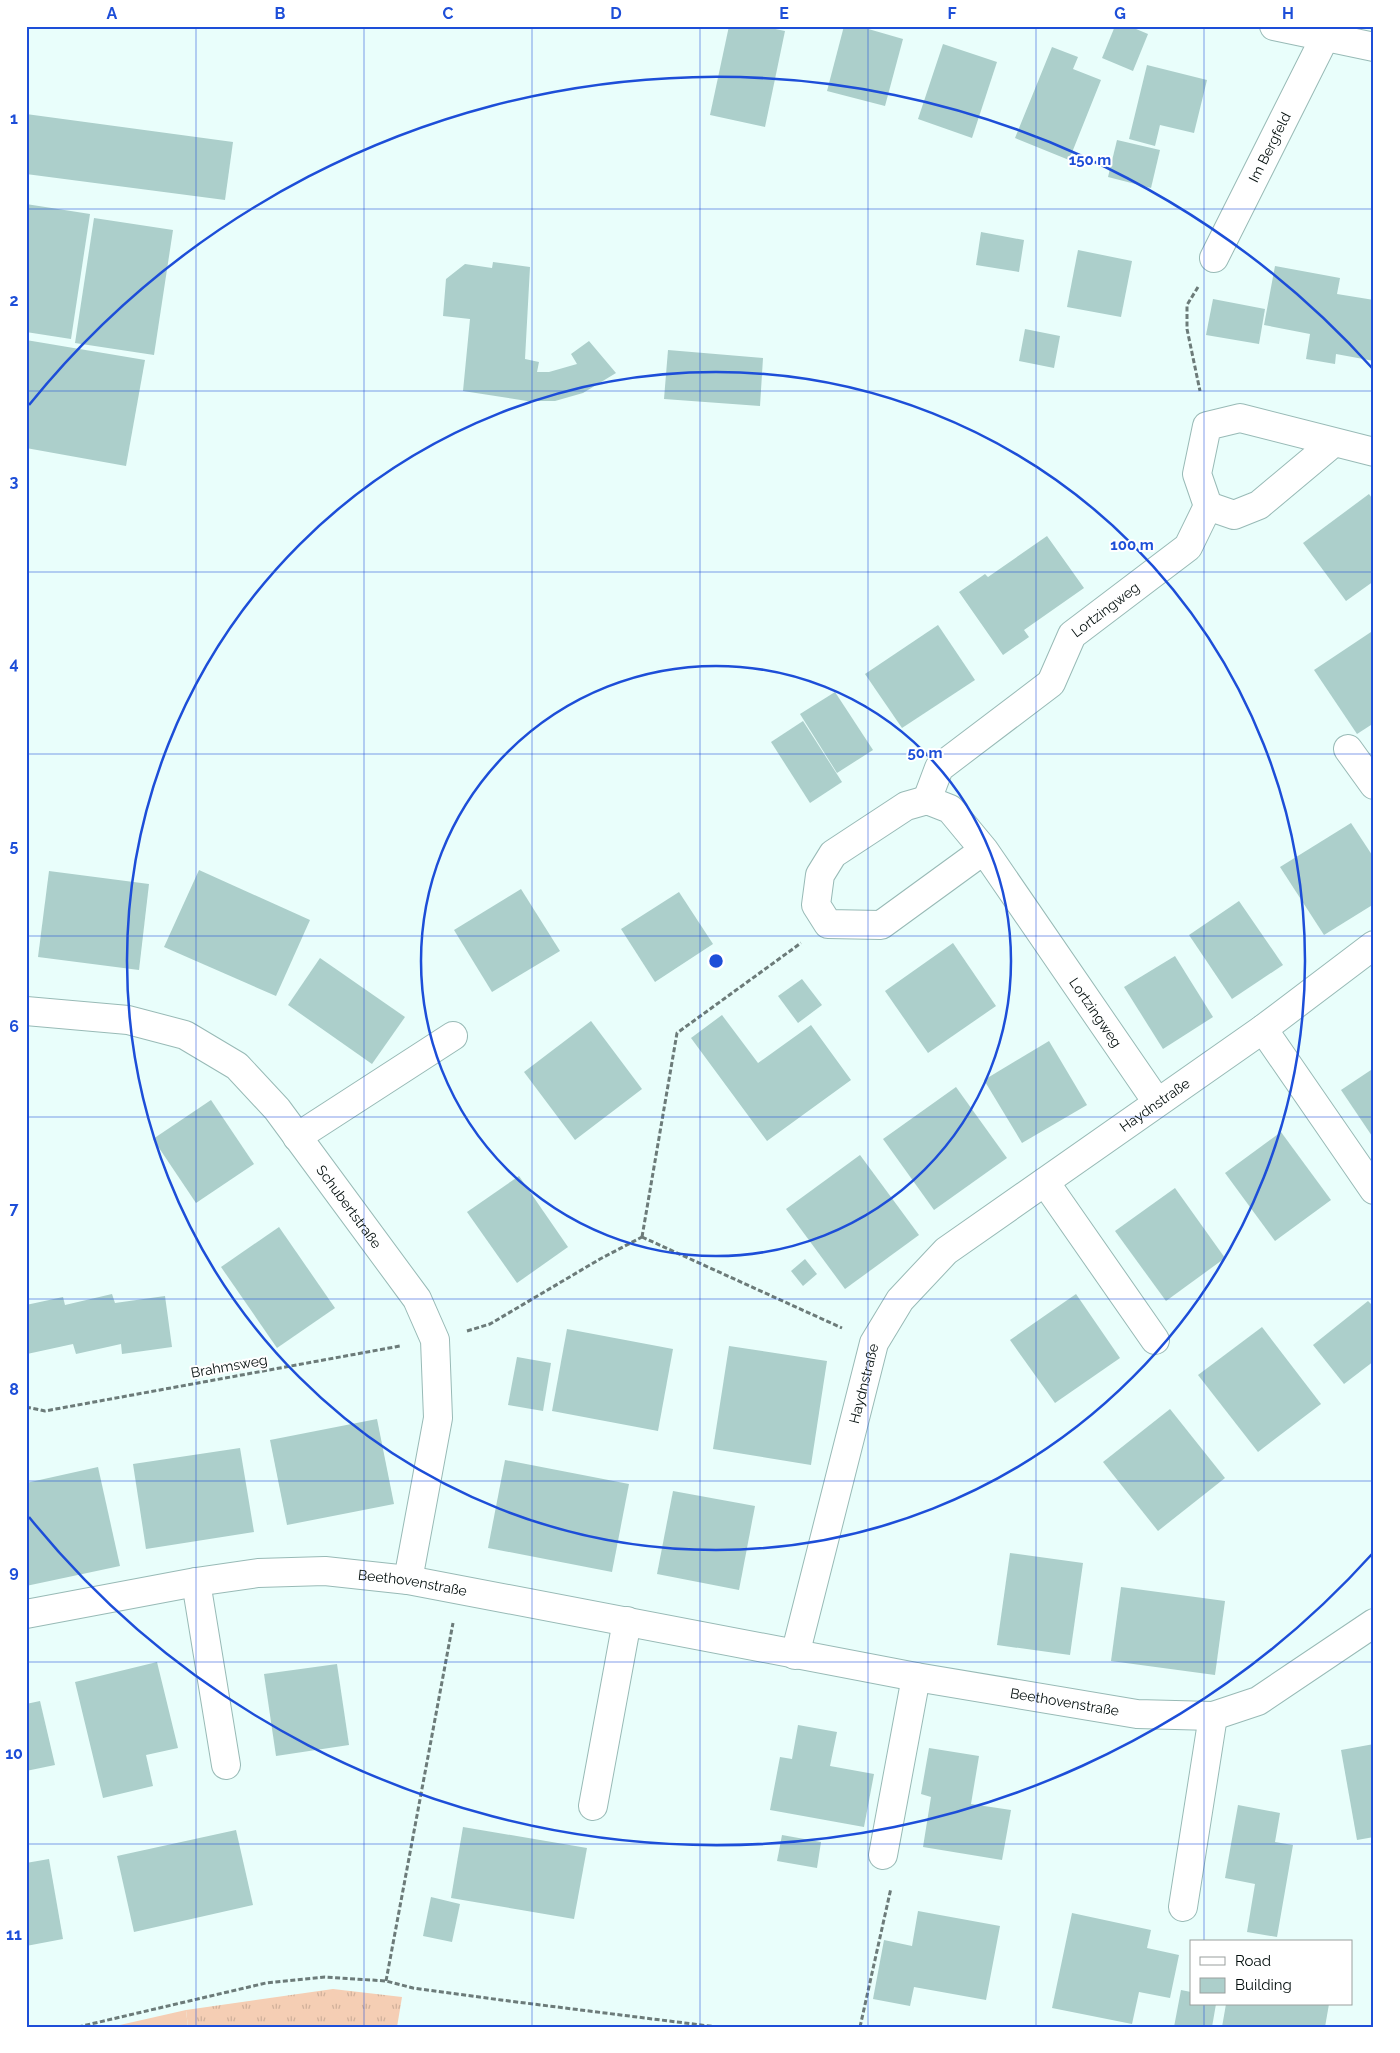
<svg xmlns="http://www.w3.org/2000/svg" width="1400" height="2053" viewBox="0 0 1400 2053" font-family="Raleway,sans-serif">
<style>
.grass{fill:url(#grass-tufts)}
.pitch{fill:#f5ceb4}
.building{fill:#accfcb}
.lines{fill:none;stroke-linecap:round;stroke-linejoin:round}
.minor-casing{stroke:#98bab6;stroke-width:30}
.path{stroke:#6c7b79;stroke-width:3;stroke-dasharray:5 2.5;stroke-linecap:butt}
.minor{stroke:#fff;stroke-width:28}
.grid{fill:none;stroke:#1d4ed8;stroke-width:1;stroke-opacity:0.55}
.ring{fill:none;stroke:#1d4ed8;stroke-width:2.5}
.labels{text-anchor:middle;dominant-baseline:central;stroke-width:4;stroke-linejoin:round;paint-order:stroke}
.street-label{font-size:14px;fill:#030e0d;stroke:#fff}
.centre{fill:#1d4ed8;stroke:#fff;stroke-width:2.5}
.ring-label{font-size:15px;text-anchor:middle;font-weight:bold;fill:#1d4ed8;stroke:#fff;stroke-width:4;stroke-linejoin:round;paint-order:stroke}
.neatline{fill:none;stroke:#1d4ed8;stroke-width:2}
.grid-label{font-size:16px;text-anchor:middle;font-weight:bold;fill:#1d4ed8}
</style>
<defs>
<pattern id="grass-tufts" width="24" height="20" patternUnits="userSpaceOnUse" patternTransform="scale(1.25)"><rect width="24" height="20" fill="#f5ceb4"/><path d="M3 7l-1-3M5 7V3M7 7l1-3M15 17l-1-3M17 17v-4M19 17l1-3" fill="none" stroke="#d0b09a"/></pattern>
</defs>
<rect width="100%" height="100%" fill="#e9fefb"/>
<!-- grass -->
<polygon class="grass" points="333,1989 402,1997 397,2027 188,2027 186,2010"/>
<!-- pitch -->
<polygon class="pitch" points="186,2010 188,2027 111,2027"/>
<!-- building -->
<g class="building">
<polygon points="729,26 761,26 785,31 765,127 710,115"/>
<polygon points="844,26 858,26 903,39 885,106 827,91"/>
<polygon points="1115,26 1129,26 1148,34 1133,71 1102,58"/>
<polygon points="943,44 997,62 972,138 918,119"/>
<polygon points="1052,47 1078,57 1073,69 1101,80 1069,160 1015,138"/>
<polygon points="1147,65 1207,80 1194,133 1160,125 1155,146 1129,139"/>
<polygon points="26,114 233,142 225,200 26,174"/>
<polygon points="1117,140 1160,150 1151,188 1108,177"/>
<polygon points="26,204 90,214 71,339 26,332"/>
<polygon points="94,218 173,230 154,355 75,343"/>
<polygon points="981,232 1024,240 1019,272 976,265"/>
<polygon points="1078,250 1132,261 1121,317 1067,307"/>
<polygon points="493,262 530,267 525,359 539,362 537,372 549,372 577,364 571,354 589,341 616,373 583,393 555,401 527,401 463,391 470,319 443,316 446,279 465,264 492,268"/>
<polygon points="1275,266 1340,278 1337,294 1374,300 1374,361 1336,354 1335,364 1306,359 1310,334 1264,325"/>
<polygon points="1213,299 1265,309 1259,344 1206,335"/>
<polygon points="1025,329 1060,336 1054,368 1019,361"/>
<polygon points="26,340 145,360 126,466 26,448"/>
<polygon points="668,350 763,358 760,406 664,399"/>
<polygon points="1369,494 1374,501 1374,581 1346,601 1303,543"/>
<polygon points="1047,536 1084,588 1024,630 1029,637 1003,655 959,592 985,574 988,577"/>
<polygon points="938,625 975,680 902,728 865,674"/>
<polygon points="1374,630 1374,723 1357,734 1314,670"/>
<polygon points="835,692 873,750 837,773 800,714"/>
<polygon points="803,721 842,782 810,803 771,742"/>
<polygon points="1351,823 1374,858 1374,904 1324,935 1280,867"/>
<polygon points="199,870 310,920 276,996 164,947"/>
<polygon points="49,871 149,884 139,970 38,957"/>
<polygon points="521,889 560,951 492,992 454,930"/>
<polygon points="679,892 713,944 655,982 621,929"/>
<polygon points="1239,901 1283,965 1232,999 1189,935"/>
<polygon points="953,943 996,1006 928,1053 885,991"/>
<polygon points="1175,956 1213,1017 1163,1049 1124,987"/>
<polygon points="320,958 405,1017 372,1064 288,1005"/>
<polygon points="802,979 822,1005 798,1023 778,996"/>
<polygon points="722,1015 758,1063 811,1025 851,1080 767,1141 691,1038"/>
<polygon points="591,1021 642,1089 575,1140 524,1072"/>
<polygon points="1049,1041 1087,1105 1022,1143 984,1080"/>
<polygon points="1374,1068 1374,1139 1341,1090"/>
<polygon points="956,1087 1007,1158 934,1210 883,1139"/>
<polygon points="211,1100 254,1164 196,1203 153,1139"/>
<polygon points="1281,1132 1331,1200 1275,1241 1225,1173"/>
<polygon points="860,1155 919,1235 845,1289 786,1209"/>
<polygon points="519,1176 568,1247 517,1283 467,1212"/>
<polygon points="1175,1188 1225,1258 1166,1301 1115,1231"/>
<polygon points="279,1227 335,1308 277,1348 221,1267"/>
<polygon points="805,1259 817,1274 803,1286 791,1271"/>
<polygon points="112,1294 115,1303 165,1296 172,1347 122,1354 121,1344 76,1354 73,1344 27,1354 26,1305 63,1297 65,1305"/>
<polygon points="1076,1294 1120,1358 1055,1403 1010,1340"/>
<polygon points="1368,1301 1374,1307 1374,1361 1344,1384 1313,1345"/>
<polygon points="1262,1327 1321,1404 1258,1452 1198,1375"/>
<polygon points="567,1329 673,1349 658,1431 552,1411"/>
<polygon points="729,1346 827,1361 811,1465 713,1449"/>
<polygon points="517,1357 551,1363 543,1411 508,1405"/>
<polygon points="1170,1409 1225,1478 1158,1531 1103,1462"/>
<polygon points="377,1419 394,1504 287,1525 270,1440"/>
<polygon points="240,1448 254,1532 146,1549 133,1464"/>
<polygon points="505,1460 629,1484 612,1572 488,1548"/>
<polygon points="98,1467 120,1566 26,1586 26,1483"/>
<polygon points="673,1491 755,1506 739,1590 657,1574"/>
<polygon points="1010,1553 1083,1563 1070,1655 997,1645"/>
<polygon points="1121,1587 1225,1601 1215,1675 1111,1661"/>
<polygon points="157,1662 178,1748 146,1755 153,1786 103,1798 75,1682"/>
<polygon points="337,1664 349,1745 276,1756 264,1674"/>
<polygon points="40,1701 55,1765 26,1771 26,1704"/>
<polygon points="798,1725 837,1732 830,1766 874,1774 864,1827 770,1810 780,1757 792,1759"/>
<polygon points="1374,1744 1374,1837 1357,1840 1341,1750"/>
<polygon points="929,1748 979,1756 971,1804 1011,1810 1002,1860 923,1847 931,1797 921,1794"/>
<polygon points="1238,1805 1280,1813 1275,1842 1293,1845 1277,1937 1247,1932 1255,1884 1225,1878"/>
<polygon points="463,1827 587,1848 574,1919 451,1898"/>
<polygon points="236,1830 253,1905 134,1932 117,1856"/>
<polygon points="782,1835 821,1842 817,1868 777,1861"/>
<polygon points="49,1859 63,1939 26,1946 26,1863"/>
<polygon points="431,1897 460,1904 452,1942 423,1936"/>
<polygon points="918,1911 1000,1926 986,2000 914,1987 910,2006 873,1999 884,1940 912,1946"/>
<polygon points="1072,1913 1151,1930 1147,1948 1179,1955 1170,1998 1139,1992 1132,2024 1052,2008"/>
<polygon points="1181,1990 1191,1992 1191,2004 1216,2004 1212,2027 1174,2027"/>
<polygon points="1226,2004 1329,2004 1325,2027 1222,2027"/>
</g>
<g class="lines">
<defs>
<g id="minor">
<polyline points="1274,26 1374,47"/>
<path id="s1" d="M1214,258L1325,37"/>
<polyline points="1333,443 1259,505 1234,515 1208,506 1197,474 1207,426 1240,418 1374,452"/>
<polyline points="1348,749 1374,785"/>
<path id="s2" d="M927,800L939,768L1051,683L1072,635L1188,547L1208,506"/>
<path id="s3" d="M984,850L881,925L828,924L816,905L820,875L833,854L906,806L927,800L950,809L984,850L1157,1102"/>
<path id="s4" d="M26,1011L128,1020L185,1035L237,1066L277,1109L417,1299L435,1340L438,1418L408,1580"/>
<polyline points="1263,1029 1374,1190"/>
<polyline points="297,1137 453,1036"/>
<polyline points="1045,1182 1155,1340"/>
<polyline points="196,1582 226,1765"/>
<path id="s5" d="M26,1614L196,1582L258,1573L325,1571L408,1580L916,1677L1137,1714L1213,1716L1258,1701L1374,1623"/>
<path id="s6" d="M795,1655L874,1343L900,1300L946,1251L1263,1029L1374,945"/>
<polyline points="593,1806 627,1621"/>
<polyline points="883,1855 916,1677"/>
<polyline points="1183,1907 1213,1716"/>
</g>
</defs>
<!-- minor casing -->
<use href="#minor" class="minor-casing"/>
<!-- path -->
<g class="path">
<polyline points="1198,287 1187,305 1187,329 1200,391"/>
<polyline points="642,1237 677,1033 801,943"/>
<polyline points="642,1237 842,1328"/>
<polyline points="467,1331 490,1324 600,1259 642,1237"/>
<polyline points="26,1407 45,1411 400,1346"/>
<polyline points="386,1981 453,1623"/>
<polyline points="78,2027 266,1983 325,1977 386,1981 413,1988 501,2000 717,2027"/>
<polyline points="860,2027 891,1888"/>
</g>
<!-- minor -->
<use href="#minor" class="minor"/>
</g>
<!-- grid -->
<path class="grid" d="M196,26V2027M364,26V2027M532,26V2027M700,26V2027M868,26V2027M1036,26V2027M1204,26V1942M26,209H1374M26,391H1374M26,572H1374M26,754H1374M26,936H1374M26,1117H1374M26,1299H1374M26,1481H1374M26,1662H1374M26,1844H1374M1204,2004V2027"/>
<!-- distance rings -->
<g class="ring">
<circle cx="716" cy="961" r="295"/>
<circle cx="716" cy="961" r="589"/>
<path d="M1373 1553A884 884 0 0 1 29 1517M29 405A884 884 0 0 1 1373 369"/>
</g>
<g class="labels">
<!-- street labels -->
<g class="street-label">
<text stroke="none"><textPath href="#s1" startOffset="124">Im Bergfeld</textPath></text>
<text stroke="none"><textPath href="#s2" startOffset="269">Lortzingweg</textPath></text>
<text stroke="none"><textPath href="#s3" startOffset="642">Lortzingweg</textPath></text>
<text stroke="none"><textPath href="#s6" startOffset="694">Haydnstraße</textPath></text>
<text stroke="none"><textPath href="#s4" startOffset="402">Schubertstraße</textPath></text>
<text transform="translate(229 1366) rotate(-10)">Brahmsweg</text>
<text stroke="none"><textPath href="#s6" startOffset="280">Haydnstraße</textPath></text>
<text stroke="none"><textPath href="#s5" startOffset="391">Beethovenstraße</textPath></text>
<text stroke="none"><textPath href="#s5" startOffset="1054">Beethovenstraße</textPath></text>
</g>
</g>
<circle cx="716" cy="961" r="8" class="centre"/>
<g class="ring-label">
<text x="1090" y="165">150 m</text>
<text x="1132" y="550">100 m</text>
<text x="925" y="758">50 m</text>
</g>
<!-- border -->
<rect width="1400" height="2053" fill="none" stroke="#ffffff" stroke-width="55"/>
<!-- legend -->
<rect x="1190" y="1940" width="162" height="65" fill="#ffffff" stroke="#9a9f9e"/>
<rect x="1200" y="1957" width="25" height="8" fill="#ffffff" stroke="#9a9f9e"/>
<text x="1235" y="1966" font-size="15" fill="#030e0d">Road</text>
<rect x="1200" y="1978" width="25" height="15" fill="#accfcb" stroke="#9a9f9e"/>
<text x="1235" y="1990" font-size="15" fill="#030e0d">Building</text>
<rect x="28" y="28" width="1344" height="1998" class="neatline"/>
<g class="grid-label">
<text x="112" y="19">A</text>
<text x="280" y="19">B</text>
<text x="448" y="19">C</text>
<text x="616" y="19">D</text>
<text x="784" y="19">E</text>
<text x="952" y="19">F</text>
<text x="1120" y="19">G</text>
<text x="1288" y="19">H</text>
<text x="14" y="124">1</text>
<text x="14" y="306">2</text>
<text x="14" y="487">3</text>
<text x="14" y="669">4</text>
<text x="14" y="851">5</text>
<text x="14" y="1032">6</text>
<text x="14" y="1214">7</text>
<text x="14" y="1395">8</text>
<text x="14" y="1577">9</text>
<text x="14" y="1759">10</text>
<text x="14" y="1940">11</text>
</g>
</svg>
